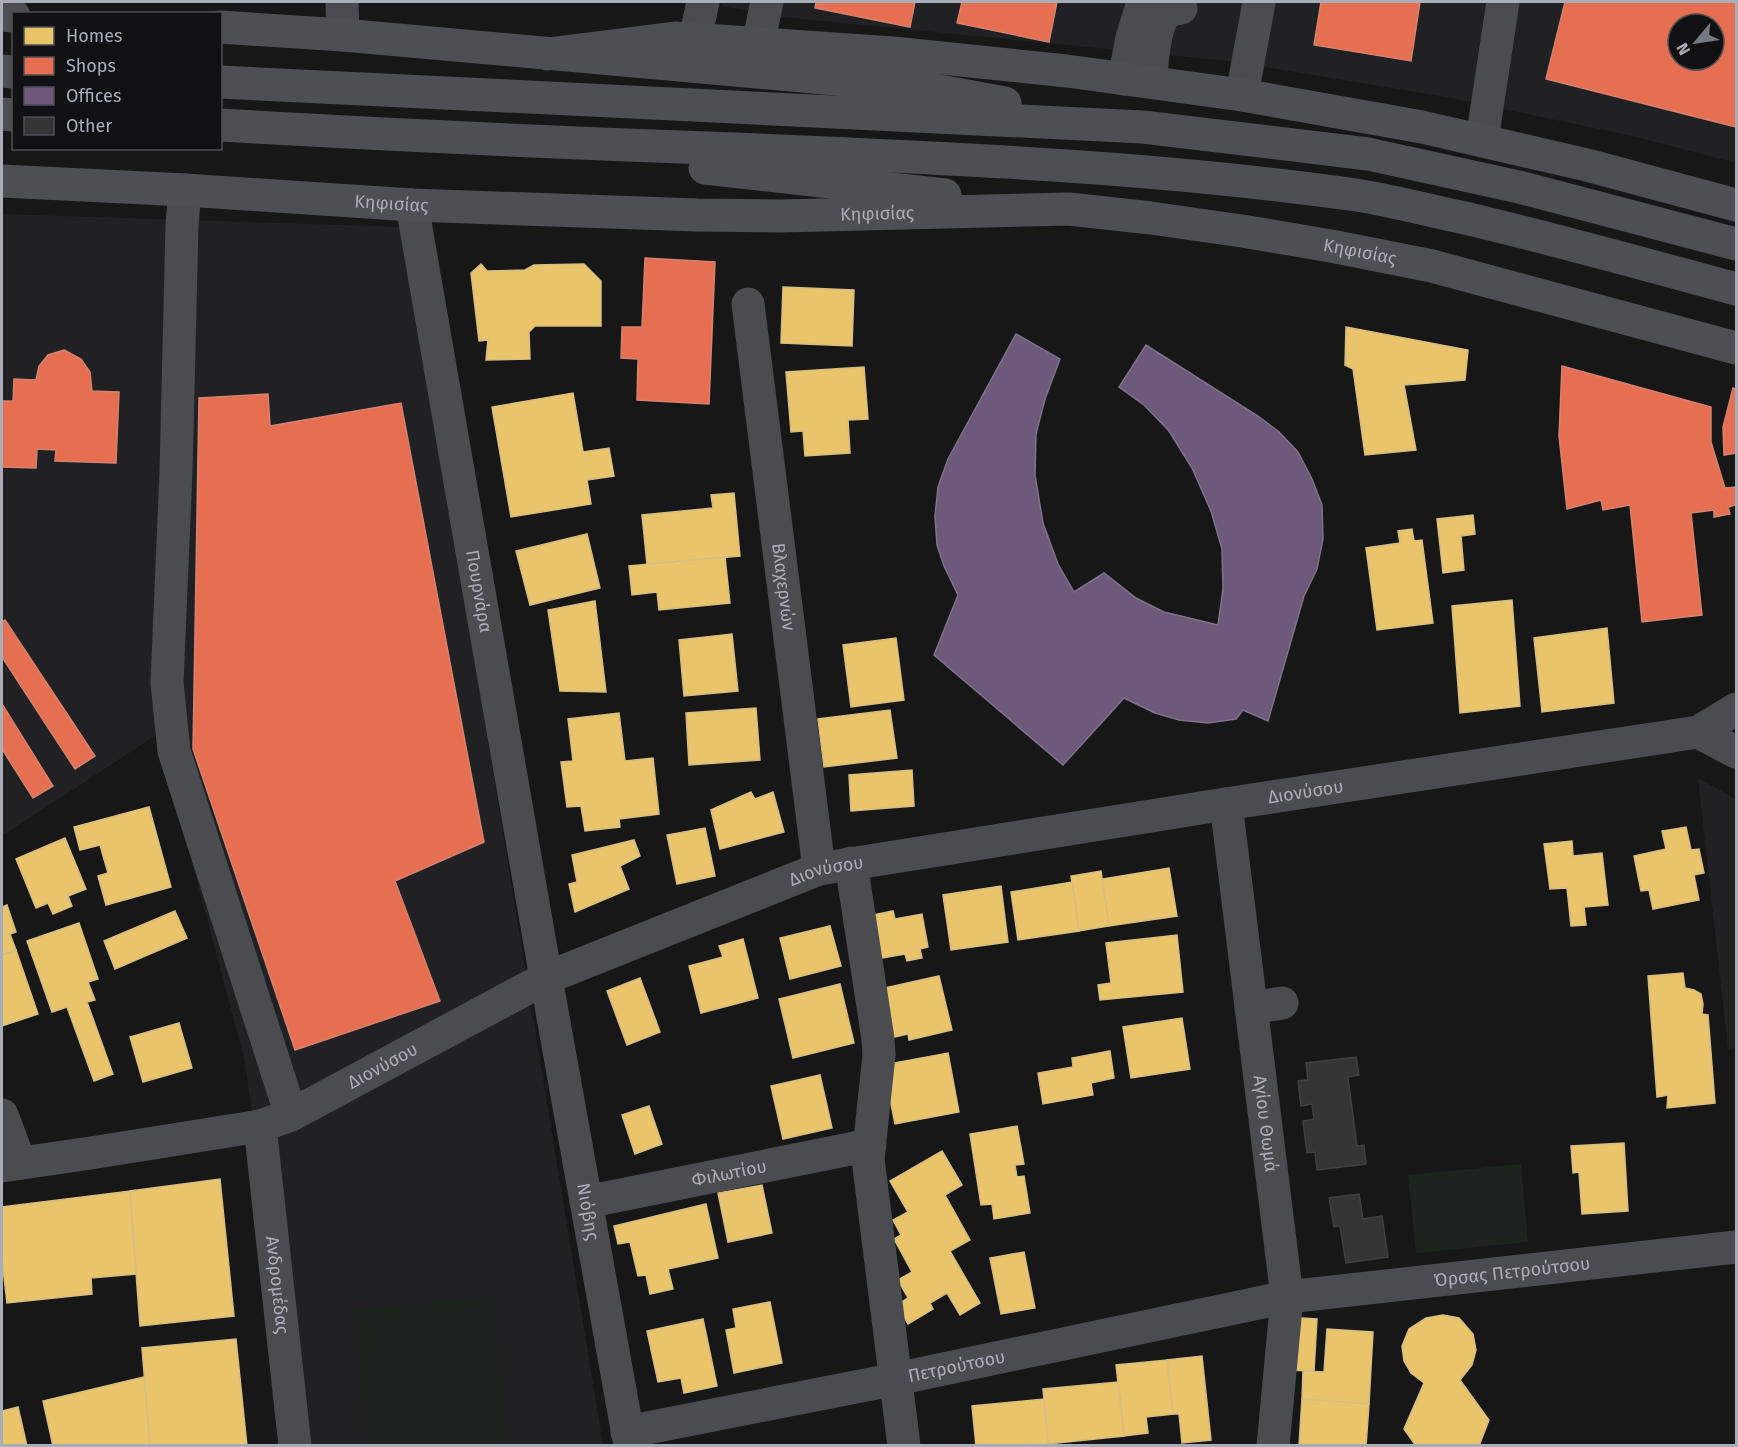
<svg xmlns="http://www.w3.org/2000/svg" width="1738" height="1447" viewBox="0 0 1738 1447" font-family="'Fira Sans',sans-serif">
<style>
.built{fill:#212123;fill-rule:evenodd}
.green{fill:#1d241e}
.homes{fill:#e9c46a;stroke:#d6bd81;stroke-width:1.5}
.shops{fill:#e76f51;stroke:#d48270;stroke-width:1.5;fill-rule:evenodd}
.offices{fill:#6d597a;stroke:#7f728d;stroke-width:1.5}
.building{fill:#353536;stroke:#3f4043;stroke-width:1.5}
.lines{fill:none;stroke-linecap:round;stroke-linejoin:round}
.minor{stroke:#4b4c50;stroke-width:33}
.major{stroke:#4d4f52;stroke-width:33}
.labels{text-anchor:middle;dominant-baseline:central;stroke-width:6;stroke-linejoin:round;paint-order:stroke}
.street-label{font-size:18px;fill:#a8adb8;stroke:#111113}
</style>
<rect width="100%" height="100%" fill="#171717"/>
<!-- built -->
<g class="built">
<path d="M723,2H1736V163L1632,136L1446,97L1228,61L783,17L722,6ZM1678,24H1714V60H1678Z"/>
<polygon points="2,214 404,227 603,1445 303,1445 244,1058 158,734 2,836"/>
<polygon points="1698,778 1736,799 1736,1048 1728,1049"/>
</g>
<!-- green -->
<g class="green">
<polygon points="1521,1164 1528,1242 1416,1253 1408,1175"/>
<polygon points="493,1297 507,1445 368,1445 355,1310"/>
</g>
<!-- homes -->
<g class="homes">
<polygon points="481,264 487,271 525,270 534,265 584,264 601,281 601,326 535,326 529,332 530,359 486,360 488,340 479,341 471,273"/>
<polygon points="783,287 854,290 852,346 781,343"/>
<polygon points="1346,327 1468,350 1465,380 1404,385 1416,450 1365,455 1353,369 1345,365"/>
<polygon points="864,367 868,419 848,420 850,453 805,456 803,431 791,432 786,372"/>
<polygon points="573,393 583,452 609,448 614,476 587,480 591,504 511,517 492,407"/>
<polygon points="734,493 740,556 647,564 642,515 713,508 711,495"/>
<polygon points="1473,515 1475,534 1461,536 1464,570 1443,573 1437,519"/>
<polygon points="1412,529 1414,541 1422,540 1433,623 1377,630 1366,548 1400,543 1398,531"/>
<polygon points="587,534 600,588 530,605 516,551"/>
<polygon points="725,557 730,603 659,610 657,592 632,595 629,566"/>
<polygon points="1512,600 1520,706 1460,713 1452,606"/>
<polygon points="595,601 606,692 560,691 548,610"/>
<polygon points="1607,628 1614,703 1542,712 1534,638"/>
<polygon points="732,634 738,691 684,696 679,640"/>
<polygon points="896,638 904,700 851,707 843,645"/>
<polygon points="756,708 760,760 689,765 686,713"/>
<polygon points="890,710 897,758 824,767 818,719"/>
<polygon points="619,713 625,761 653,758 659,814 619,819 620,827 585,831 581,806 567,807 561,762 573,761 568,719"/>
<polygon points="912,770 914,806 851,811 849,775"/>
<polygon points="751,792 755,799 773,792 784,832 720,849 711,810"/>
<polygon points="149,807 171,887 106,905 98,876 108,873 100,845 80,850 74,827"/>
<polygon points="1686,827 1691,850 1699,849 1704,873 1694,875 1699,900 1653,909 1649,890 1641,891 1634,856 1666,849 1662,831"/>
<polygon points="705,828 715,876 677,884 667,835"/>
<polygon points="65,838 86,889 68,896 72,906 53,914 48,903 36,908 16,859"/>
<polygon points="634,840 640,856 620,866 629,889 575,912 569,884 577,882 572,855"/>
<polygon points="1572,841 1573,856 1602,853 1608,905 1584,907 1586,925 1571,926 1567,888 1550,889 1544,844"/>
<polygon points="1169,868 1177,916 1109,926 1102,879"/>
<polygon points="1101,871 1109,926 1079,931 1071,876"/>
<polygon points="1072,882 1079,931 1018,940 1011,892"/>
<polygon points="1001,886 1008,942 951,950 943,895"/>
<polygon points="7,905 16,932 10,934 16,950 2,955 2,907"/>
<polygon points="175,911 187,938 115,969 104,941"/>
<polygon points="893,911 895,919 922,914 928,947 920,949 922,958 907,961 905,954 877,959 868,916"/>
<polygon points="79,923 98,979 88,982 95,1000 87,1002 113,1074 94,1081 67,1007 52,1012 27,941"/>
<polygon points="830,926 841,966 790,979 780,938"/>
<polygon points="1177,935 1183,992 1100,1000 1098,985 1111,983 1106,943"/>
<polygon points="743,939 758,998 701,1013 689,966 723,957 719,946"/>
<polygon points="16,950 38,1014 2,1026 2,955"/>
<polygon points="1683,973 1685,988 1694,990 1701,994 1703,1004 1702,1014 1708,1015 1715,1103 1667,1108 1668,1095 1657,1097 1648,976"/>
<polygon points="939,976 952,1030 909,1040 908,1034 890,1038 880,989"/>
<polygon points="640,978 660,1032 627,1045 607,991"/>
<polygon points="840,984 854,1043 793,1058 779,999"/>
<polygon points="1182,1018 1190,1069 1131,1078 1123,1027"/>
<polygon points="179,1023 192,1068 143,1082 130,1037"/>
<polygon points="1110,1051 1114,1078 1091,1083 1093,1095 1043,1104 1038,1073 1073,1067 1072,1058"/>
<polygon points="948,1053 959,1112 895,1124 883,1065"/>
<polygon points="820,1075 832,1128 783,1139 771,1086"/>
<polygon points="649,1106 662,1144 635,1154 622,1115"/>
<polygon points="1017,1126 1024,1164 1015,1165 1017,1177 1024,1176 1030,1213 994,1219 992,1204 981,1205 970,1134"/>
<polygon points="1624,1143 1628,1211 1582,1214 1579,1172 1573,1173 1571,1146"/>
<polygon points="942,1151 962,1185 945,1195 970,1240 950,1251 980,1303 960,1315 947,1293 930,1303 933,1309 908,1324 897,1305 908,1298 898,1280 912,1272 894,1239 901,1235 893,1220 908,1212 890,1181"/>
<polygon points="220,1179 234,1316 140,1326 130,1191"/>
<polygon points="762,1185 772,1233 728,1242 718,1193"/>
<polygon points="130,1191 136,1274 91,1278 92,1294 7,1303 2,1260 2,1207"/>
<polygon points="706,1204 718,1258 668,1269 673,1289 650,1294 646,1275 638,1276 630,1242 618,1244 614,1226"/>
<polygon points="1024,1252 1035,1308 1001,1314 990,1258"/>
<polygon points="770,1302 782,1363 734,1373 726,1330 736,1328 733,1309"/>
<polygon points="1443,1315 1459,1318 1473,1334 1476,1350 1472,1365 1460,1380 1489,1420 1479,1446 1416,1446 1404,1429 1424,1383 1411,1373 1404,1361 1402,1346 1409,1329 1426,1318"/>
<polygon points="1287,1317 1317,1319 1314,1371 1284,1370"/>
<polygon points="703,1319 717,1386 684,1393 681,1378 658,1382 647,1331"/>
<polygon points="1327,1329 1373,1332 1369,1404 1302,1399 1303,1371 1324,1372"/>
<polygon points="236,1339 247,1446 150,1446 142,1348"/>
<polygon points="1202,1356 1211,1440 1182,1443 1179,1414 1173,1414 1167,1360"/>
<polygon points="1167,1360 1173,1414 1146,1417 1148,1433 1124,1436 1116,1365"/>
<polygon points="144,1377 150,1446 53,1446 43,1401"/>
<polygon points="1118,1382 1124,1436 1048,1444 1043,1389"/>
<polygon points="1044,1399 1048,1444 976,1446 972,1406"/>
<polygon points="1302,1399 1369,1404 1366,1446 1299,1446"/>
<polygon points="18,1407 27,1446 2,1446 2,1411"/>
</g>
<!-- shops -->
<g class="shops">
<polygon points="816,2 915,2 910,27 815,8"/>
<polygon points="962,2 1057,2 1049,42 957,23"/>
<polygon points="1321,2 1420,2 1411,61 1314,45"/>
<path d="M1565,2H1736V127L1546,79ZM1678,24H1714V60H1678Z"/>
<polygon points="645,258 715,262 709,404 637,400 638,359 621,358 622,327 642,327"/>
<polygon points="64,350 81,359 90,372 92,391 119,392 116,463 55,461 56,450 37,449 36,468 2,467 2,401 13,401 14,379 36,380 39,366 48,355"/>
<polygon points="1562,366 1711,407 1711,442 1725,488 1736,487 1736,505 1728,507 1730,514 1714,517 1714,510 1691,513 1702,615 1642,622 1630,505 1603,510 1601,500 1567,509 1559,436"/>
<polygon points="1733,388 1736,389 1736,453 1724,455 1723,427"/>
<polygon points="268,394 270,426 401,403 484,842 395,881 440,1001 295,1050 193,749 199,398"/>
<polygon points="5,620 95,756 75,769 2,657 2,622"/>
<polygon points="2,704 53,786 33,798 2,749"/>
</g>
<!-- offices -->
<polygon class="offices" points="1016,334 1060,359 1045,399 1036,434 1035,475 1043,523 1058,564 1074,592 1104,573 1136,598 1164,612 1218,625 1223,589 1222,549 1211,511 1192,468 1169,431 1144,405 1119,387 1146,345 1258,416 1279,432 1298,452 1312,479 1322,505 1323,539 1317,569 1304,596 1268,721 1243,710 1236,719 1208,723 1179,720 1155,713 1124,698 1063,765 934,655 958,595 944,566 937,545 935,516 938,487 948,459"/>
<!-- building -->
<g class="building">
<polygon points="1356,1057 1359,1075 1348,1077 1357,1146 1364,1145 1366,1164 1317,1170 1315,1152 1307,1153 1303,1121 1314,1119 1312,1104 1301,1106 1298,1081 1308,1080 1306,1063"/>
<polygon points="1359,1194 1363,1219 1382,1216 1388,1257 1346,1263 1340,1226 1334,1227 1329,1198"/>
</g>
<g class="lines">
<!-- minor -->
<g class="minor">
<polyline points="342,2 343,35"/>
<polyline points="695,39 703,2"/>
<polyline points="758,44 767,2"/>
<polyline points="1124,79 1132,38 1143,2"/>
<path d="M1150,82C1152,67 1154,21 1167,12C1171,10 1177,9 1181,8"/>
<polyline points="1242,95 1259,2"/>
<polyline points="1482,140 1503,2"/>
<polyline points="185,190 182,225 176,472 167,683 174,751 291,1115"/>
<path id="s1" d="M412,205L546,978L630,1446"/>
<path id="s2" d="M748,304L819,869"/>
<polyline points="1698,732 1736,752"/>
<path id="s3" d="M1226,804L1287,1297L1273,1446"/>
<polyline points="851,863 878,1039 879,1055 868,1159 904,1446"/>
<polyline points="1251,1008 1282,1003"/>
<polyline points="2,1115 20,1163"/>
<path id="s4" d="M260,1126L295,1446"/>
<path id="s5" d="M2,1166L91,1153L260,1126L291,1115L546,978L819,869L1226,804L1698,732L1736,709"/>
<path id="s6" d="M586,1202L870,1145"/>
<path id="s7" d="M627,1432L896,1379L1287,1297L1736,1247"/>
</g>
<!-- major -->
<g class="major">
<polyline points="2,15 14,16"/>
<polyline points="220,27 343,35 912,86 1005,103"/>
<polyline points="548,54 675,38 893,53 1067,71 1242,95 1422,127 1587,165 1736,205"/>
<polyline points="2,71 14,72"/>
<polyline points="220,82 1143,127 1368,154 1519,187 1736,244"/>
<polyline points="2,114 14,115"/>
<path d="M220,125C392,135 563,143 735,149C942,158 1150,166 1356,195C1394,201 1431,211 1469,219C1558,240 1647,265 1736,289"/>
<polyline points="705,168 945,195"/>
<path id="s8" d="M2,181L185,190L412,205L697,215L781,216L1069,209L1151,218L1242,231L1331,246L1432,266L1736,348"/>
</g>
</g>
<g class="labels">
<!-- street labels -->
<g class="street-label">
<text stroke="none"><textPath href="#s8" startOffset="390">Κηφισίας</textPath></text>
<text stroke="none"><textPath href="#s8" startOffset="876">Κηφισίας</textPath></text>
<text stroke="none"><textPath href="#s8" startOffset="1362">Κηφισίας</textPath></text>
<text stroke="none"><textPath href="#s2" startOffset="285">Βλαχερνών</textPath></text>
<text stroke="none"><textPath href="#s1" startOffset="392">Πουρνάρα</textPath></text>
<text stroke="none"><textPath href="#s5" startOffset="1370">Διονύσου</textPath></text>
<text stroke="none"><textPath href="#s5" startOffset="884">Διονύσου</textPath></text>
<text stroke="none"><textPath href="#s5" startOffset="398">Διονύσου</textPath></text>
<text stroke="none"><textPath href="#s3" startOffset="322">Αγίου Θωμά</textPath></text>
<text stroke="none"><textPath href="#s6" startOffset="146">Φιλωτίου</textPath></text>
<text stroke="none"><textPath href="#s1" startOffset="1022">Νιόβης</textPath></text>
<text stroke="none"><textPath href="#s7" startOffset="900">Όρσας Πετρούτσου</textPath></text>
<text stroke="none"><textPath href="#s4" startOffset="160">Ανδρομέδας</textPath></text>
<text stroke="none"><textPath href="#s7" startOffset="336">Πετρούτσου</textPath></text>
</g>
</g>
<!-- border -->
<rect width="1738" height="1447" fill="none" stroke="#a8adb8" stroke-width="6"/>
<!-- legend -->
<rect x="12" y="12" width="210" height="138" fill="#111113" stroke="#4d4f55" stroke-width="1.5"/>
<rect x="24" y="27" width="30" height="18" fill="#e9c46a" stroke="#4d4f55" stroke-width="1.5"/>
<text x="66" y="42" font-size="18" fill="#a8adb8">Homes</text>
<rect x="24" y="57" width="30" height="18" fill="#e76f51" stroke="#4d4f55" stroke-width="1.5"/>
<text x="66" y="72" font-size="18" fill="#a8adb8">Shops</text>
<rect x="24" y="87" width="30" height="18" fill="#6d597a" stroke="#4d4f55" stroke-width="1.5"/>
<text x="66" y="102" font-size="18" fill="#a8adb8">Offices</text>
<rect x="24" y="117" width="30" height="18" fill="#353536" stroke="#4d4f55" stroke-width="1.5"/>
<text x="66" y="132" font-size="18" fill="#a8adb8">Other</text>
<!-- north arrow -->
<g transform="translate(1696 42) rotate(241)"><circle r="28" fill="#111113" stroke="#4d4f55" stroke-width="1.5"/>
<path d="M0-4.5L10 22L0 15L-10 22Z" fill="#757880"/>
<text y="-9" font-size="16" font-weight="bold" text-anchor="middle" fill="#a8adb8">N</text>
</g>
</svg>
